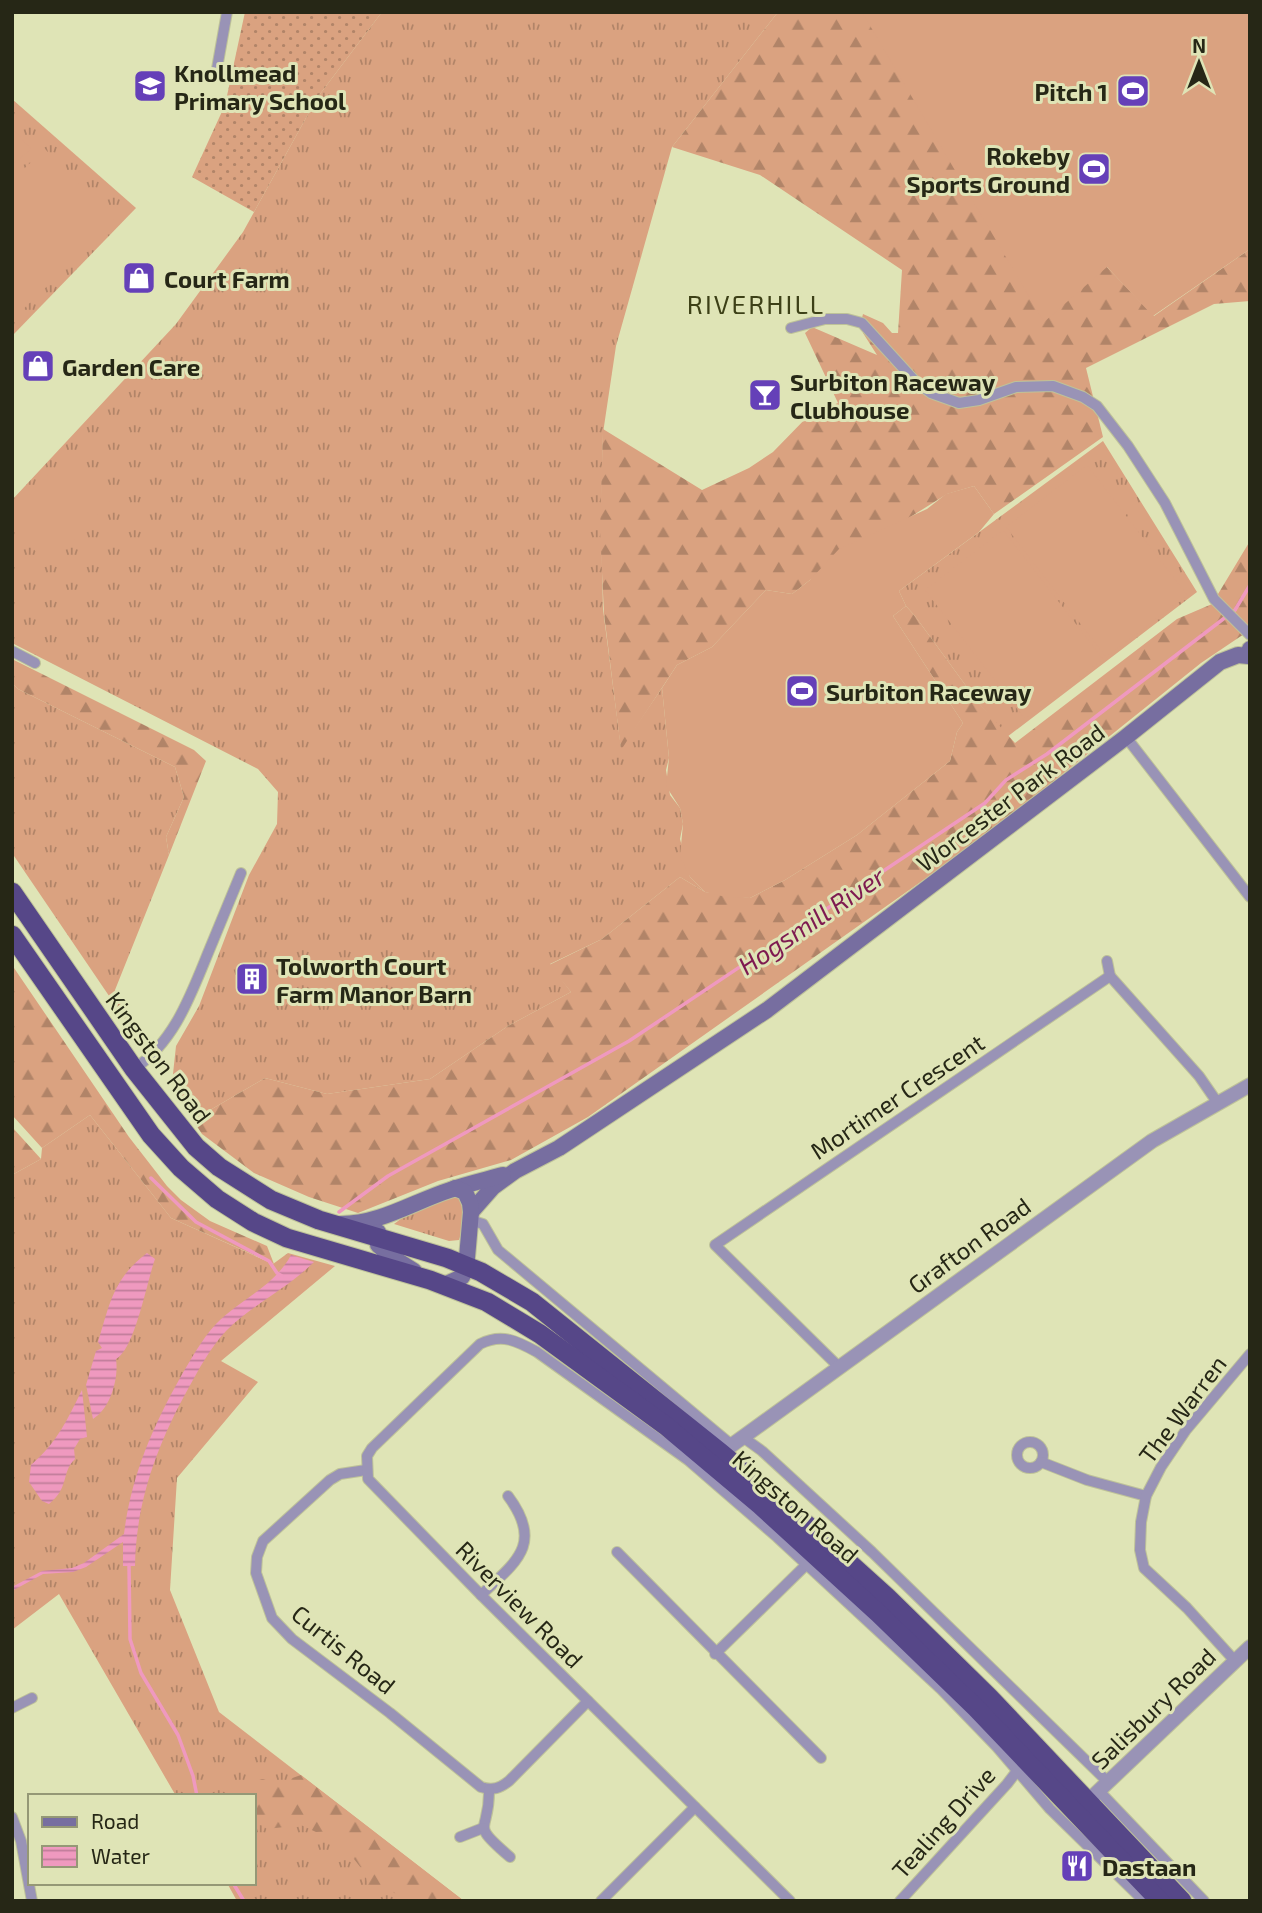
<svg xmlns="http://www.w3.org/2000/svg" width="1262" height="1913" viewBox="0 0 1262 1913" font-family="'Exo 2',sans-serif">
<style>
.grass{fill:url(#grass-tufts)}
.forest{fill:url(#forest-firs)}
.garden{fill:url(#garden-dots)}
.pitch{fill:#daa280}
.water{fill:url(#water-rules)}
.lines{fill:none;stroke-linecap:round;stroke-linejoin:round}
.stream{stroke:#ef99bf;stroke-width:3.5}
.minor-casing{stroke:#bec299;stroke-width:12}
.tertiary-casing{stroke:#bec299;stroke-width:16}
.secondary-casing{stroke:#bec299;stroke-width:18}
.trunk-casing{stroke:#bec299;stroke-width:21}
.minor{stroke:#9993b6;stroke-width:10}
.tertiary{stroke:#9993b6;stroke-width:14}
.secondary{stroke:#776ea0;stroke-width:16}
.trunk{stroke:#564788;stroke-width:19}
.labels{text-anchor:middle;dominant-baseline:central;stroke-width:6;stroke-linejoin:round;paint-order:stroke}
.poi-label{font-size:24px;font-weight:bold;fill:#262716;stroke:#dfe4b6;text-anchor:start}
.street-label{font-size:24px;fill:#262716;stroke:#dfe4b6}
.neighbourhood-label{font-size:26px;letter-spacing:2px;fill:#3d4017;stroke:#dfe4b6}
.water-label{font-size:26px;font-style:italic;fill:#7e1a50;stroke:#dfe4b6}
</style>
<defs>
<pattern id="grass-tufts" width="24" height="20" patternUnits="userSpaceOnUse" patternTransform="scale(1.75)"><rect width="24" height="20" fill="#daa280"/><path d="M3 7l-1-3M5 7V3M7 7l1-3M15 17l-1-3M17 17v-4M19 17l1-3" fill="none" stroke="#b18468"/></pattern>
<pattern id="forest-firs" width="22" height="20" patternUnits="userSpaceOnUse" patternTransform="scale(1.75)"><rect width="22" height="20" fill="#daa280"/><path d="M5 1l3.5 6h-7zM16 11l3.5 6h-7z" fill="#b18468"/></pattern>
<pattern id="garden-dots" width="8" height="8" patternUnits="userSpaceOnUse" patternTransform="scale(1.75)"><rect width="8" height="8" fill="#daa280"/><path d="M2 2h.1M6 6h.1" fill="none" stroke="#b18468" stroke-width="1.8" stroke-linecap="round"/></pattern>
<pattern id="water-rules" width="6" height="5" patternUnits="userSpaceOnUse" patternTransform="scale(1.75)"><rect width="6" height="5" fill="#ef99bf"/><path d="M0 2.5h6" fill="none" stroke="#c17d9a"/></pattern>
</defs>
<rect width="100%" height="100%" fill="#dfe4b6"/>
<!-- grass -->
<g class="grass">
<polygon points="382,12 778,12 672,147 616,346 603,433 601,525 603,609 621,748 662,688 669,758 666,770 670,795 680,808 683,824 680,839 690,877 705,892 680,877 602,939 550,964 571,992 508,1026 430,1079 327,1094 265,1078 205,1113 179,1099 172,1083 176,1046 199,1006 249,875 277,824 278,792 258,769 12,643 12,500 176,324 243,232 317,98"/>
<polygon points="12,99 136,208 12,336"/>
<polygon points="1103,441 1197,592 1007,737 977,701 915,616 906,606 899,591"/>
<polygon points="12,683 18,689 175,767 184,797 166,837 169,855 115,990 139,1036 147,1039 141,1043 12,853"/>
<polygon points="90,1115 171,1218 273,1264 288,1253 335,1266 221,1361 258,1382 177,1478 170,1590 219,1712 464,1901 237,1901 227,1883 254,1883 254,1796 176,1796 59,1594 12,1630 12,1175 41,1159 42,1148"/>
<path d="M450,1197H458C466,1209 464,1227 459,1240L449,1241L394,1224L410,1212Z"/>
</g>
<!-- forest -->
<g class="forest">
<polygon points="778,12 862,12 1154,316 1250,249 1250,301 1214,304 1086,368 1103,437 994,514 974,486 947,494 810,580 792,594 766,590 712,647 677,665 621,750 604,614 600,530 603,429 702,490 749,468 773,452 810,414 838,403 805,333 812,327 877,355 863,333 867,324 862,318 863,314 883,323 892,333 898,333 902,270 760,175 672,147"/>
<polygon points="1250,541 1250,630 1201,663 980,840 588,1117 511,1160 438,1181 358,1213 309,1197 254,1173 202,1134 179,1099 205,1113 265,1078 327,1094 430,1079 508,1026 571,992 549,965 602,939 680,877 705,892 750,898 785,880 857,835 950,761 957,732 963,723 893,616 906,606 915,616 977,701 1015,743 1177,619 1212,604"/>
<polygon points="12,659 194,750 206,761 169,855 166,837 184,797 175,767 18,689 12,683"/>
<polygon points="12,965 129,1137 167,1186 181,1200 210,1221 267,1246 274,1264 171,1218 90,1115 42,1148 12,1115"/>
<polygon points="12,1127 41,1159 12,1175"/>
<polygon points="301,1775 464,1901 406,1901 393,1892 371,1898 365,1873 339,1840 336,1831 316,1832 301,1825 267,1829 254,1820 254,1796 244,1796 249,1784 262,1779 281,1782"/>
</g>
<!-- garden -->
<polygon class="garden" points="245,12 382,12 317,98 254,212 192,177 225,105"/>
<!-- pitch -->
<g class="pitch">
<polygon points="862,12 1250,12 1250,249 1153,316 1107,267 1044,322"/>
<polygon points="12,128 31,149 12,165"/>
<polygon points="45,149 115,221 12,320 12,180"/>
<polygon points="64,458 110,501 51,565 12,530 12,513"/>
<polygon points="1087,465 1187,595 1106,657 1006,527"/>
<polygon points="974,486 994,514 979,532 899,591 906,606 893,616 963,723 957,732 950,761 857,835 785,880 750,898 726,897 705,892 690,877 680,856 683,824 680,808 666,786 669,758 662,688 677,665 712,647 766,590 792,594 810,580 839,549 927,509 946,494"/>
<polygon points="1003,530 1103,659 1025,719 925,590"/>
</g>
<!-- water -->
<g class="water">
<path d="M147,1253L155,1259C147,1281 135,1349 116,1359C119,1379 110,1409 93,1419L86,1385L96,1351L102,1348L98,1342C110,1303 113,1279 147,1253Z"/>
<path d="M291,1255L314,1262C288,1288 252,1305 226,1331C210,1348 199,1369 188,1389C157,1445 136,1502 135,1566H123V1542L86,1567L73,1572L43,1574L12,1591V1587L42,1571L72,1568L84,1563L124,1534C131,1477 152,1428 180,1378C191,1359 202,1339 216,1324C240,1299 274,1287 291,1255Z"/>
<path d="M82,1390L87,1437L80,1439L74,1449L75,1459C61,1472 70,1487 49,1504L42,1501L29,1482L31,1465C58,1441 66,1422 82,1390Z"/>
</g>
<g class="lines">
<!-- stream -->
<g class="stream">
<polyline points="151,1178 196,1222 269,1261 277,1273 282,1276"/>
<polyline points="339,1212 388,1176 629,1041 985,803 1006,780 1047,754 1235,610 1250,585"/>
<polyline points="129,1565 130,1639 141,1673 178,1735 193,1776 197,1796"/>
<polyline points="233,1883 244,1901"/>
</g>
<defs>
<g id="minor">
<polyline points="216,74 227,12"/>
<polyline points="791,328 825,319 847,319 862,323 915,381 931,393 959,403 979,400 1016,387 1053,386 1083,397 1097,406 1128,446 1165,503 1214,599 1250,635"/>
<polyline points="12,651 35,663"/>
<polyline points="1126,737 1250,897"/>
<polyline points="1107,961 1110,976"/>
<path d="M134,1069C174,1042 190,997 208,953C219,926 230,900 241,873"/>
<polyline points="470,1220 483,1224 498,1250 733,1446"/>
<polyline points="840,1368 715,1245 1110,976 1199,1076 1217,1102"/>
<polyline points="744,1438 762,1451 872,1552 1108,1782"/>
<circle cx="1030" cy="1455" r="13"/>
<polyline points="1041,1462 1087,1480 1146,1496"/>
<path d="M366,1470L340,1474L330,1480L263,1541L257,1557L256,1573L272,1618L292,1639L390,1713L481,1787C493,1791 500,1788 509,1781L588,1701"/>
<polyline points="617,1552 821,1758"/>
<path d="M481,1595C516,1562 544,1544 508,1496"/>
<polyline points="715,1654 807,1564"/>
<polyline points="1235,1661 1187,1608 1144,1568 1140,1550 1141,1522 1146,1496 1161,1467 1186,1430 1250,1354"/>
<polyline points="12,1708 32,1698"/>
<path d="M489,1790C490,1834 468,1821 510,1857"/>
<polyline points="1099,1791 1204,1901"/>
<polyline points="12,1817 21,1841 32,1901"/>
<polyline points="460,1837 483,1828"/>
<polyline points="601,1901 695,1807"/>
<path d="M790,1901L481,1595L368,1479L367,1456L372,1448L480,1344C502,1333 517,1341 537,1352L688,1460L777,1537L941,1689L997,1747L1050,1809L1144,1901"/>
<polyline points="900,1901 1007,1784 1017,1771"/>
</g>
<g id="tertiary">
<polyline points="721,1453 1152,1141 1250,1085"/>
<polyline points="1087,1802 1250,1647"/>
</g>
<g id="secondary">
<polyline points="471,1212 493,1187 515,1171 559,1148 767,1010 1126,737 1220,662 1238,655 1248,656 1250,649"/>
<path d="M341,1224C380,1224 413,1202 450,1190C467,1184 485,1180 503,1175"/>
<polyline points="378,1232 378,1245 392,1257 414,1271"/>
<polyline points="444,1285 462,1277 466,1269 471,1212 470,1203 465,1192 455,1188"/>
</g>
<g id="trunk">
<polyline points="12,892 134,1069 196,1147 219,1167 271,1200 319,1220 447,1258 481,1272 532,1302 721,1453 806,1524 887,1597 989,1697 1182,1901"/>
<polyline points="12,935 151,1135 181,1168 217,1199 253,1222 287,1238 430,1280 487,1302 540,1334 666,1426 760,1505 878,1613 976,1708 1160,1901"/>
</g>
</defs>
<!-- minor casing -->
<use href="#minor" class="minor-casing"/>
<!-- tertiary casing -->
<use href="#tertiary" class="tertiary-casing"/>
<!-- secondary casing -->
<use href="#secondary" class="secondary-casing"/>
<!-- trunk casing -->
<use href="#trunk" class="trunk-casing"/>
<!-- minor -->
<use href="#minor" class="minor"/>
<!-- tertiary -->
<use href="#tertiary" class="tertiary"/>
<!-- secondary -->
<use href="#secondary" class="secondary"/>
<!-- trunk -->
<use href="#trunk" class="trunk"/>
</g>
<!-- icons -->
<defs>
<symbol id="school-square" viewBox="-11 -11 22 22"><rect x="-9" y="-9" width="18" height="18" rx="4" fill="#6540b8" stroke="#dfe4b6"/><path d="M0-5L7-2L0 1L-7-2ZM-4 1L0 2.5L4 1V4Q0 6-4 4Z" fill="#fff"/></symbol>
<symbol id="stadium-square" viewBox="-11 -11 22 22"><rect x="-9" y="-9" width="18" height="18" rx="4" fill="#6540b8" stroke="#dfe4b6"/><path d="M0-5a6.5 5 0 1 0 0 10a6.5 5 0 1 0 0-10ZM-3.5-1.8h7v3.6h-7Z" fill="#fff"/></symbol>
<symbol id="shop-square" viewBox="-11 -11 22 22"><rect x="-9" y="-9" width="18" height="18" rx="4" fill="#6540b8" stroke="#dfe4b6"/><path d="M-5-2.5h2.3a2.7 3.5 0 0 1 5.4 0H5L5.5 6h-11ZM-1.5-2.5h3a1.5 2.3 0 0 0-3 0Z" fill="#fff"/></symbol>
<symbol id="bar-square" viewBox="-11 -11 22 22"><rect x="-9" y="-9" width="18" height="18" rx="4" fill="#6540b8" stroke="#dfe4b6"/><path d="M-6-5H6L.8 .8V4.5H3.5V6h-7V4.5H-.8V.8Z" fill="#fff"/></symbol>
<symbol id="building-square" viewBox="-11 -11 22 22"><rect x="-9" y="-9" width="18" height="18" rx="4" fill="#6540b8" stroke="#dfe4b6"/><path d="M-4-6H4V6H1V3H-1V6H-4ZM-2.5-4.3h1.7v1.8h-1.7ZM.8-4.3h1.7v1.8H.8ZM-2.5-1h1.7V.8h-1.7ZM.8-1h1.7V.8H.8Z" fill="#fff"/></symbol>
<symbol id="restaurant-square" viewBox="-11 -11 22 22"><rect x="-9" y="-9" width="18" height="18" rx="4" fill="#6540b8" stroke="#dfe4b6"/><path d="M-5-6h1v4h1v-4h1v4h1v-4h1v5L-1.5 .5V6h-2V.5L-5-1ZM5-6V6H3V1.5H1.5Q1.5-4 5-6Z" fill="#fff"/></symbol>
</defs>
<g fill-rule="evenodd">
<use href="#school-square" x="131" y="67" width="38" height="38"/>
<use href="#stadium-square" x="1114" y="72" width="38" height="38"/>
<use href="#stadium-square" x="1075" y="150" width="38" height="38"/>
<use href="#shop-square" x="120" y="259" width="38" height="38"/>
<use href="#shop-square" x="19" y="347" width="38" height="38"/>
<use href="#bar-square" x="746" y="376" width="38" height="38"/>
<use href="#stadium-square" x="783" y="672" width="38" height="38"/>
<use href="#building-square" x="233" y="960" width="38" height="38"/>
<use href="#restaurant-square" x="1058" y="1847" width="38" height="38"/>
</g>
<g class="labels">
<!-- poi labels -->
<g class="poi-label">
<text x="174" y="72">Knollmead<tspan x="174" dy="28">Primary School</tspan></text>
<text x="1108" y="91" text-anchor="end">Pitch 1</text>
<text x="1070" y="155" text-anchor="end">Rokeby<tspan x="1070" dy="28">Sports Ground</tspan></text>
<text x="164" y="278">Court Farm</text>
<text x="62" y="366">Garden Care</text>
<text x="790" y="381">Surbiton Raceway<tspan x="790" dy="28">Clubhouse</tspan></text>
<text x="826" y="691">Surbiton Raceway</text>
<text x="276" y="965">Tolworth Court<tspan x="276" dy="28">Farm Manor Barn</tspan></text>
<text x="1102" y="1866">Dastaan</text>
</g>
<!-- street labels -->
<g class="street-label">
<text transform="translate(1010 797) rotate(-37)">Worcester Park Road</text>
<text transform="translate(159 1057) rotate(53)">Kingston Road</text>
<text transform="translate(897 1096) rotate(-34)">Mortimer Crescent</text>
<text transform="translate(969 1245) rotate(-36)">Grafton Road</text>
<text transform="translate(1182 1409) rotate(-53)">The Warren</text>
<text transform="translate(796 1506) rotate(41)">Kingston Road</text>
<text transform="translate(520 1604) rotate(45)">Riverview Road</text>
<text transform="translate(344 1649) rotate(39)">Curtis Road</text>
<text transform="translate(1153 1708) rotate(-44)">Salisbury Road</text>
<text transform="translate(943 1822) rotate(-48)">Tealing Drive</text>
</g>
<!-- neighbourhood labels -->
<g class="neighbourhood-label">
<text x="756" y="303">RIVERHILL</text>
</g>
<!-- water labels -->
<g class="water-label">
<text transform="translate(811 920) rotate(-34)">Hogsmill River</text>
</g>
</g>
<!-- border -->
<rect width="1262" height="1913" fill="none" stroke="#262716" stroke-width="28"/>
<!-- legend -->
<rect x="28" y="1794" width="228" height="91" fill="#dfe4b6" stroke="#959876" stroke-width="2"/>
<rect x="42" y="1817" width="35" height="10" fill="#776ea0" stroke="#959876" stroke-width="2"/>
<text x="91" y="1829" font-size="21" fill="#262716">Road</text>
<rect x="42" y="1846" width="35" height="21" fill="url(#water-rules)" stroke="#959876" stroke-width="2"/>
<text x="91" y="1864" font-size="21" fill="#262716">Water</text>
<!-- north arrow -->
<g transform="translate(1199 63)" stroke="#dfe4b6" stroke-width="5" paint-order="stroke">
<path d="M0-5L12 26L0 18L-12 26Z" fill="#262716"/>
<text y="-10" font-size="19" font-weight="bold" text-anchor="middle" fill="#262716">N</text>
</g>
</svg>
